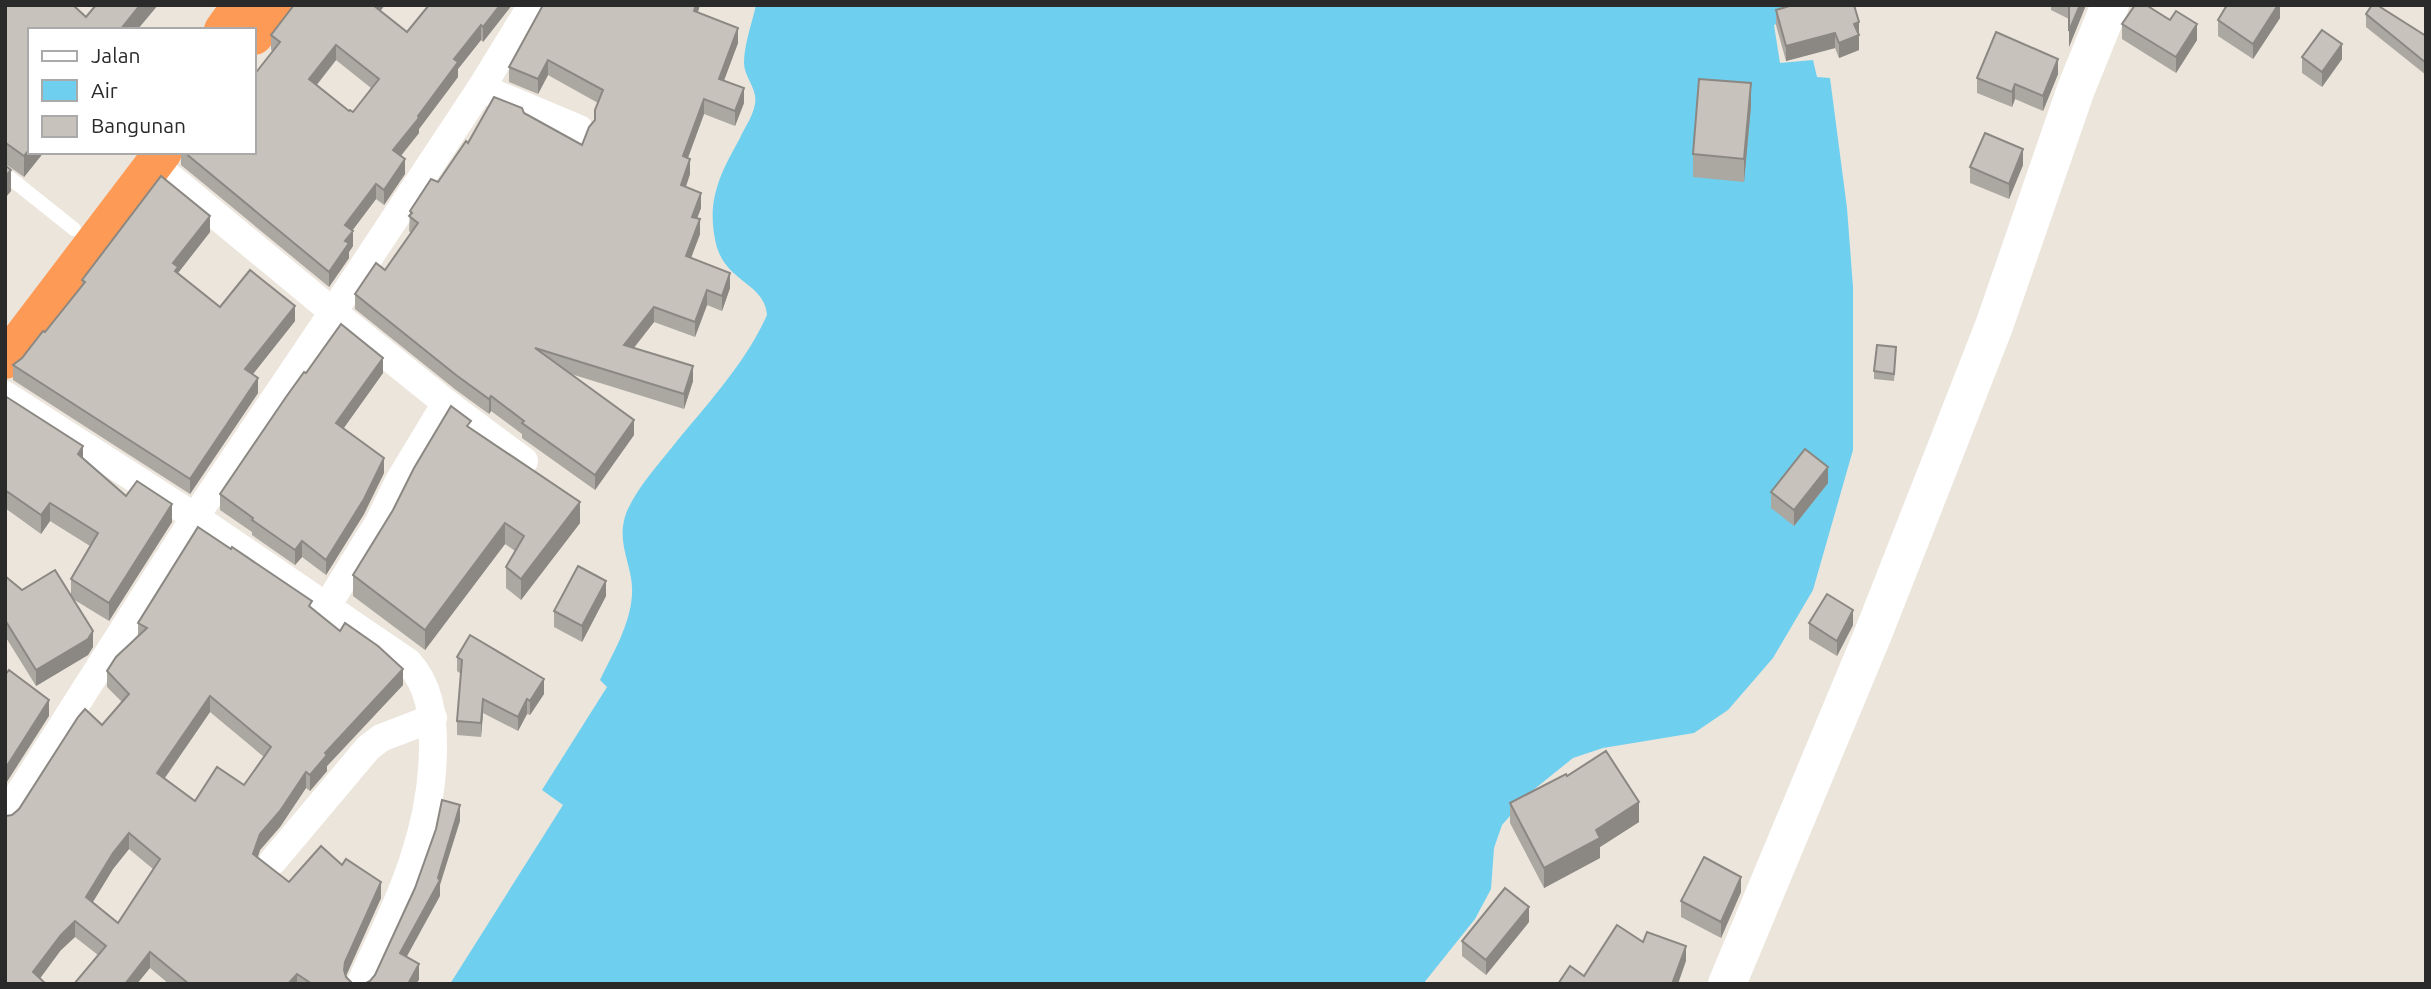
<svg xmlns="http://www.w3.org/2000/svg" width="2431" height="989" viewBox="0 0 2431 989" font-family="Ubuntu,sans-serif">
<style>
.water{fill:#6fcfee}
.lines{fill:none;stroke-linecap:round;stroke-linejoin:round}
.lane{stroke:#fff;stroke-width:14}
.street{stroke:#fff;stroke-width:28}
.secondary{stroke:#fff;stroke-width:38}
.highway{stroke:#fd9a56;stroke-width:38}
.wall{fill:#aba7a1;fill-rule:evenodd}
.shaded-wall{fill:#8b8883}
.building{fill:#c7c2bb;stroke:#8b8883;stroke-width:2;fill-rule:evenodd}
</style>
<rect width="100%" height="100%" fill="#ece5dc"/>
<!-- water -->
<path class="water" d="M756,5H1788L1790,19L1774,25L1780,63L1813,60L1817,77L1830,78L1847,208L1853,287V450L1813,590L1773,658L1728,710L1694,733L1603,748L1573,758L1532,791L1502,825L1494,848L1491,889L1475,919L1423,984H450L563,805L542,790L607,687L600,680C613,653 630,625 632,595C634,565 614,543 627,511C638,487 657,466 673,446C707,404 745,364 767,315C764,282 726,283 716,244C706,201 720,174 740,138C745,127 753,116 755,104C758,89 744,77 744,63C744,45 752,23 756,5Z"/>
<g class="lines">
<!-- lane -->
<polyline class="lane" points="5,174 74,229"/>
<!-- street -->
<g class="street">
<polyline points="481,88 579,129"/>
<polyline points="154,164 333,312 481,88 532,5"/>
<polyline points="5,395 195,517 333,312 446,403 524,461"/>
<polyline points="327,606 379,522 399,481 446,403"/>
<path d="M5,816L195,517L408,662C430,686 433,715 433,746C433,835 397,905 360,984"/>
<polyline points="273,861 368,748 381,738 433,718"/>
</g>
<!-- secondary -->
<polyline class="secondary" points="1727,984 1873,634 1949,441 1994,326 2076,89 2110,5"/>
<!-- highway -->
<g class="highway">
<polyline points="223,30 241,5"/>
<polyline points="254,36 278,5"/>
<polyline points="5,360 163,152"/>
</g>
</g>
<!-- wall -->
<g class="wall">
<polygon points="5,5 86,17 96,5 158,5 137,30 30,30 30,152 44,152 24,177 7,165 5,165 11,191 5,198"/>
<path d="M512,5L483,42L481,40L458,69V77L419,129V133L401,156L405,174L384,205L376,199L352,231L353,246L349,252V258L329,287L181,165V152H254L273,51L271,50V35L380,11L407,32ZM336,60L371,88L353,112L349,111L317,85Z"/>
<polygon points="2051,5 2086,5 2069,47 2069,19 2051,10"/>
<polygon points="2280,5 2280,18 2253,59 2218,36 2218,20"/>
<polygon points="1776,10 1859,22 1859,50 1839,58 1835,48 1786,61 1776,25"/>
<polygon points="698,12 738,43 724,80 744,103 735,126 704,114 688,158 690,174 686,187 701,208 697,218 700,234 691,258 730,288 722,311 707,305 695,337 654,322 634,348 693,381 684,409 571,374 634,435 595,490 522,438 522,434 491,411 489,414 456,390 355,309 355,294 385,270 411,233 409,231 410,211 438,182 468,143 524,113 582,145 595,120 598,103 548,75 538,94 509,82 509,67"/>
<polygon points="2366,14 2426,36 2426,75 2366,27"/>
<polygon points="2170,20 2197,40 2176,73 2122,39 2122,24"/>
<polygon points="2302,57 2342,59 2322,87 2302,73"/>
<polygon points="2058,74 2043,111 2015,99 2012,107 1977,93 1977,78"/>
<polygon points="1751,106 1744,182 1693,177 1693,154"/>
<polygon points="2023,165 2009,199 1970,183 1970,167"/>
<polygon points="210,232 178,273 220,307 295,321 253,374 258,393 190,494 13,380 13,365 22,358 45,332 82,287 82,280"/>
<polygon points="1896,355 1894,381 1874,379 1874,371"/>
<polygon points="306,373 383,373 343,429 384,473 364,514 326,575 302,557 295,565 252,535 252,532 220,510 220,494"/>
<polygon points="5,396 126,496 172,522 109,621 73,599 93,647 88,655 36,686 5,636 5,576 22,590 71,596 71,579 90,546 50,521 41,534 5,508"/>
<polygon points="471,428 580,523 521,600 506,588 506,567 515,551 505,544 425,650 353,596 353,575"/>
<polygon points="1828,483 1794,526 1771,508 1771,492"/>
<polygon points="606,596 582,642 554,627 554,611"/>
<path d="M312,609L403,685L327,766V771L310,791L306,788L280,827L260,850L258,857L289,882L381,898L346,976L352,983L358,984H169L150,968L98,955L75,937L61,950L5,984L12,815L102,725L122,702L107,687V671L138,637V623ZM210,712L264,757L244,785L195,801L165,778ZM129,849L153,869L118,923L93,902L113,869Z"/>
<polygon points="1809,623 1853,625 1837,656 1809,639"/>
<polygon points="457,657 544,694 530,715 527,714 518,731 483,713 481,737 457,735 457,721 461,674 457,671"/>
<polygon points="1567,776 1639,822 1600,847 1600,858 1544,888 1510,823 1510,803"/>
<polygon points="1741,892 1721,938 1681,917 1681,901"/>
<polygon points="1529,922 1486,975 1462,956 1462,941"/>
</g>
<!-- shaded-wall -->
<g class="shaded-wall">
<polygon points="140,5 158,5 137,30 120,30"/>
<polygon points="373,5 385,5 373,21"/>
<polygon points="500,5 512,5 483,42 483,27"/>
<polygon points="696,5 700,5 694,26 694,11"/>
<polygon points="2080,5 2086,5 2069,47 2069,31"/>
<polygon points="2278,5 2280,5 2280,18 2253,59 2253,44"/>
<polygon points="1859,22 1859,50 1839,58 1839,43 1854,24"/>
<polygon points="2197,24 2197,40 2176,73 2176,57"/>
<polygon points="481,25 481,40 458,69 458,77 419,129 419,133 393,165 393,150 418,116 454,59"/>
<polygon points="738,28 738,43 719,94 719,79"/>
<polygon points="1835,33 1835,48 1786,61 1786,46"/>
<polygon points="2342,44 2342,59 2322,87 2322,72"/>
<polygon points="336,45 336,60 309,94 309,79"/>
<polygon points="2058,59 2058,74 2043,111 2043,96"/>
<polygon points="548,60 548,75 538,94 538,79"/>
<polygon points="1751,83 1751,106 1744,182 1744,159"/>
<polygon points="2015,84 2015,99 2012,107 2012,92"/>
<polygon points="744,88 744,103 735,126 735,111"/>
<polygon points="704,99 704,114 683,171 683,156"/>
<polygon points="7,144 7,165 5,165 5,145"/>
<polygon points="30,149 30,152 44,152 24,177 24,156"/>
<polygon points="2023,149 2023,165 2009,199 2009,184"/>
<polygon points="405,159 405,174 384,205 384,190"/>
<polygon points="690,159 690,174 681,200 681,185"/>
<polygon points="11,170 11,191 5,198 5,177"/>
<polygon points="376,184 376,199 345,240 345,225"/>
<polygon points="701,193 701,208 692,232 692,217"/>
<polygon points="210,216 210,232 178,273 178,283 173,263"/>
<polygon points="700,219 700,234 686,271 686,256"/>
<polygon points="353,231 353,246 349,252 349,258 329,287 329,272 345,241"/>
<polygon points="730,273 730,288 722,311 722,296"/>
<polygon points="707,290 707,305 695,337 695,322"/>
<polygon points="295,306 295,321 245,384 245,369"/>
<polygon points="654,307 654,322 624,360 624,345"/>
<polygon points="383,358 383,373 336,439 336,423"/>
<polygon points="693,366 693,381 684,409 684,394"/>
<polygon points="258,378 258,393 190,494 190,479"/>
<polygon points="491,396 491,411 489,414 489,399"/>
<polygon points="634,420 634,435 595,490 595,475"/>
<polygon points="83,446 83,465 78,454"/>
<polygon points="384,458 384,473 364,514 326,575 326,560"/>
<polygon points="1828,467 1828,483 1794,526 1794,510"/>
<polygon points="580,502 580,523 521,600 521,579"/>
<polygon points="50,503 50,521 41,534 41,515"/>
<polygon points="172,504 172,522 109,621 109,603"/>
<polygon points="505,523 505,544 425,650 425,630"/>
<polygon points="302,541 302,557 295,565 295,550"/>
<polygon points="606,581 606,596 582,642 582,626"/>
<polygon points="1853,610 1853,625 1837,656 1837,641"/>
<polygon points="93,631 93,647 88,655 36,686 36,670"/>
<polygon points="403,669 403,685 327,766 327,771 310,791 310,775 325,753"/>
<polygon points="544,679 544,694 530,715 530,701"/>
<polygon points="210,696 210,712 157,789 157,773"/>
<polygon points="483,699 483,713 481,737 481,723"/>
<polygon points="527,699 527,714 518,731 518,717"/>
<polygon points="49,700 49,716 5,785 5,769"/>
<polygon points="306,772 306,788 280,827 260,850 253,870 253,854 260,834"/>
<polygon points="1639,802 1639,822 1600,847 1600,858 1544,888 1544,868 1596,830"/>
<polygon points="460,805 460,821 440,885 440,896 400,969 400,953 438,878"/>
<polygon points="129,833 129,849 113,869 86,913 86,897 113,853"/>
<polygon points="1741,877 1741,892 1721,938 1721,922"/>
<polygon points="381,882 381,898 345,978 344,970 345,962"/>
<polygon points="1529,907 1529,922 1486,975 1486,960"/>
<polygon points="75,921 75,937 61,950 36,984 33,972 61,935"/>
<polygon points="1686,946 1686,961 1678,984 1672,984"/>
<polygon points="150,952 150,968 137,984 125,984"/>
<polygon points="419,964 419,980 416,984 408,984"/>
<polygon points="297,974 297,984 288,984"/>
</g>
<!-- building -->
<g class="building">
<polygon points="5,5 73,5 86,17 96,5 140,5 120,30 30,30 30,149 24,156 7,144 5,145"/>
<path d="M294,5H373L407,32L429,5H500L483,27L481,25L454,59L458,62L418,116L419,118L393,150L405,159L384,190L376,184L345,225L353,231L345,241L349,243L329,272L184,152H254V75L280,42L271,35ZM336,45L379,79L353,112L350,110L349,111L309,79Z"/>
<polygon points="543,5 696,5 694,11 738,28 719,79 744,88 735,111 704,99 683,156 690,159 681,185 701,193 692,217 700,219 686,256 730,273 722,296 707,290 695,322 654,307 624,345 693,366 684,394 535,348 634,420 595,475 522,423 524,421 491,396 489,399 456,375 355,294 376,263 385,270 418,223 409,216 412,213 410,211 431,179 438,182 466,141 468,143 494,97 522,108 524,113 582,145 589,127 595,120 595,110 603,90 548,60 538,79 509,67"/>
<polygon points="1793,5 1854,5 1859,22 1854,24 1859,35 1839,43 1835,33 1786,46 1776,10"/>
<polygon points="2069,5 2080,5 2069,31"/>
<polygon points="2135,5 2146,5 2170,20 2176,11 2197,24 2176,57 2122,24"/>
<polygon points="2227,5 2278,5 2253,44 2218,20"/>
<polygon points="2372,5 2377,5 2426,36 2426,63 2366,14"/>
<polygon points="2322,30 2342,44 2322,72 2302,57"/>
<polygon points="1996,32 2058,59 2043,96 2015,84 2012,92 1977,78"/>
<polygon points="1699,79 1751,83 1744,159 1693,154"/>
<polygon points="1985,133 2023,149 2009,184 1970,167"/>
<polygon points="5,165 11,170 5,177"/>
<polygon points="161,176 210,216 173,263 178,267 175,271 220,307 250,270 295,306 245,369 258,378 190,479 13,365 22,358 43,331 45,332 85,282 82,280"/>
<polygon points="341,324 383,358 336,423 384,458 364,499 326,560 302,541 295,550 252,520 253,518 220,494 286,397 304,372 306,373"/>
<polygon points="1877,345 1896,347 1894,374 1874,371"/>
<polygon points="5,396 83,446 78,454 126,496 137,481 172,504 109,603 71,579 98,533 50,503 41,515 5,490"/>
<polygon points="451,406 471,421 467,426 580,502 521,579 506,567 524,536 505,523 425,630 353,575 393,510 414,468"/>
<polygon points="1805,449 1828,467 1794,510 1771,492"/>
<path d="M198,527L231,549L232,547L312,601L309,606L340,631L345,623L378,646L403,669L325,753L327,755L310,775L306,772L280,811L260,834L253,854L289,882L321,846L342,865L346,859L381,882L345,962L344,970L346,977L352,983L358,984H312L297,974L288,984H189L150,952L125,984H74L106,946L75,921L61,935L33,972L46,984H5V816L12,815L19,809L78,717L85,709L102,725L129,694L107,671L116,657L147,628L138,623ZM210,696L271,747L244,785L217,767L195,801L157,773ZM129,833L160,859L118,923L86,897L113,853Z"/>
<polygon points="578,566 606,581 582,626 554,611"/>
<polygon points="55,570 93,631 88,639 36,670 5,620 5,576 22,590"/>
<polygon points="1827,594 1853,610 1837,641 1809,623"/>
<polygon points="470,635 544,679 530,701 527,699 518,717 483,699 481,723 457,721 462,660 457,657"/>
<polygon points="9,670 49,700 5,769 5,675"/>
<polygon points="1606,751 1639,802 1596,830 1600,838 1544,868 1510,803 1566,774 1567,776"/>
<polygon points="442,800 460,805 438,878 440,880 400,953 419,964 408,984 364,984 370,981 375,975 415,888 436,829"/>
<polygon points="1704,857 1741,877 1721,922 1681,901"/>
<polygon points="1505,888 1529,907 1486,960 1462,941"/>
<polygon points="1617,925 1643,942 1647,932 1686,946 1672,984 1558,984 1570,966 1584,976"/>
</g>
<!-- border -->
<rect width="2431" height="989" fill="none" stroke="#2a2a2a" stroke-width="14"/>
<!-- legend -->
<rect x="28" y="28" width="228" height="126" fill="#ffffff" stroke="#aaaaaa" stroke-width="2"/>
<rect x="42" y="51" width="35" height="10" fill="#ffffff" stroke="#aaaaaa" stroke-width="2"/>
<text x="91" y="63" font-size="21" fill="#2a2a2a">Jalan</text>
<rect x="42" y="80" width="35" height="21" fill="#6fcfee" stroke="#aaaaaa" stroke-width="2"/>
<text x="91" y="98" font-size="21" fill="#2a2a2a">Air</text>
<rect x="42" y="116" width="35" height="21" fill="#c7c2bb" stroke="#aaaaaa" stroke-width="2"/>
<text x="91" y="133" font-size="21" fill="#2a2a2a">Bangunan</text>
</svg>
